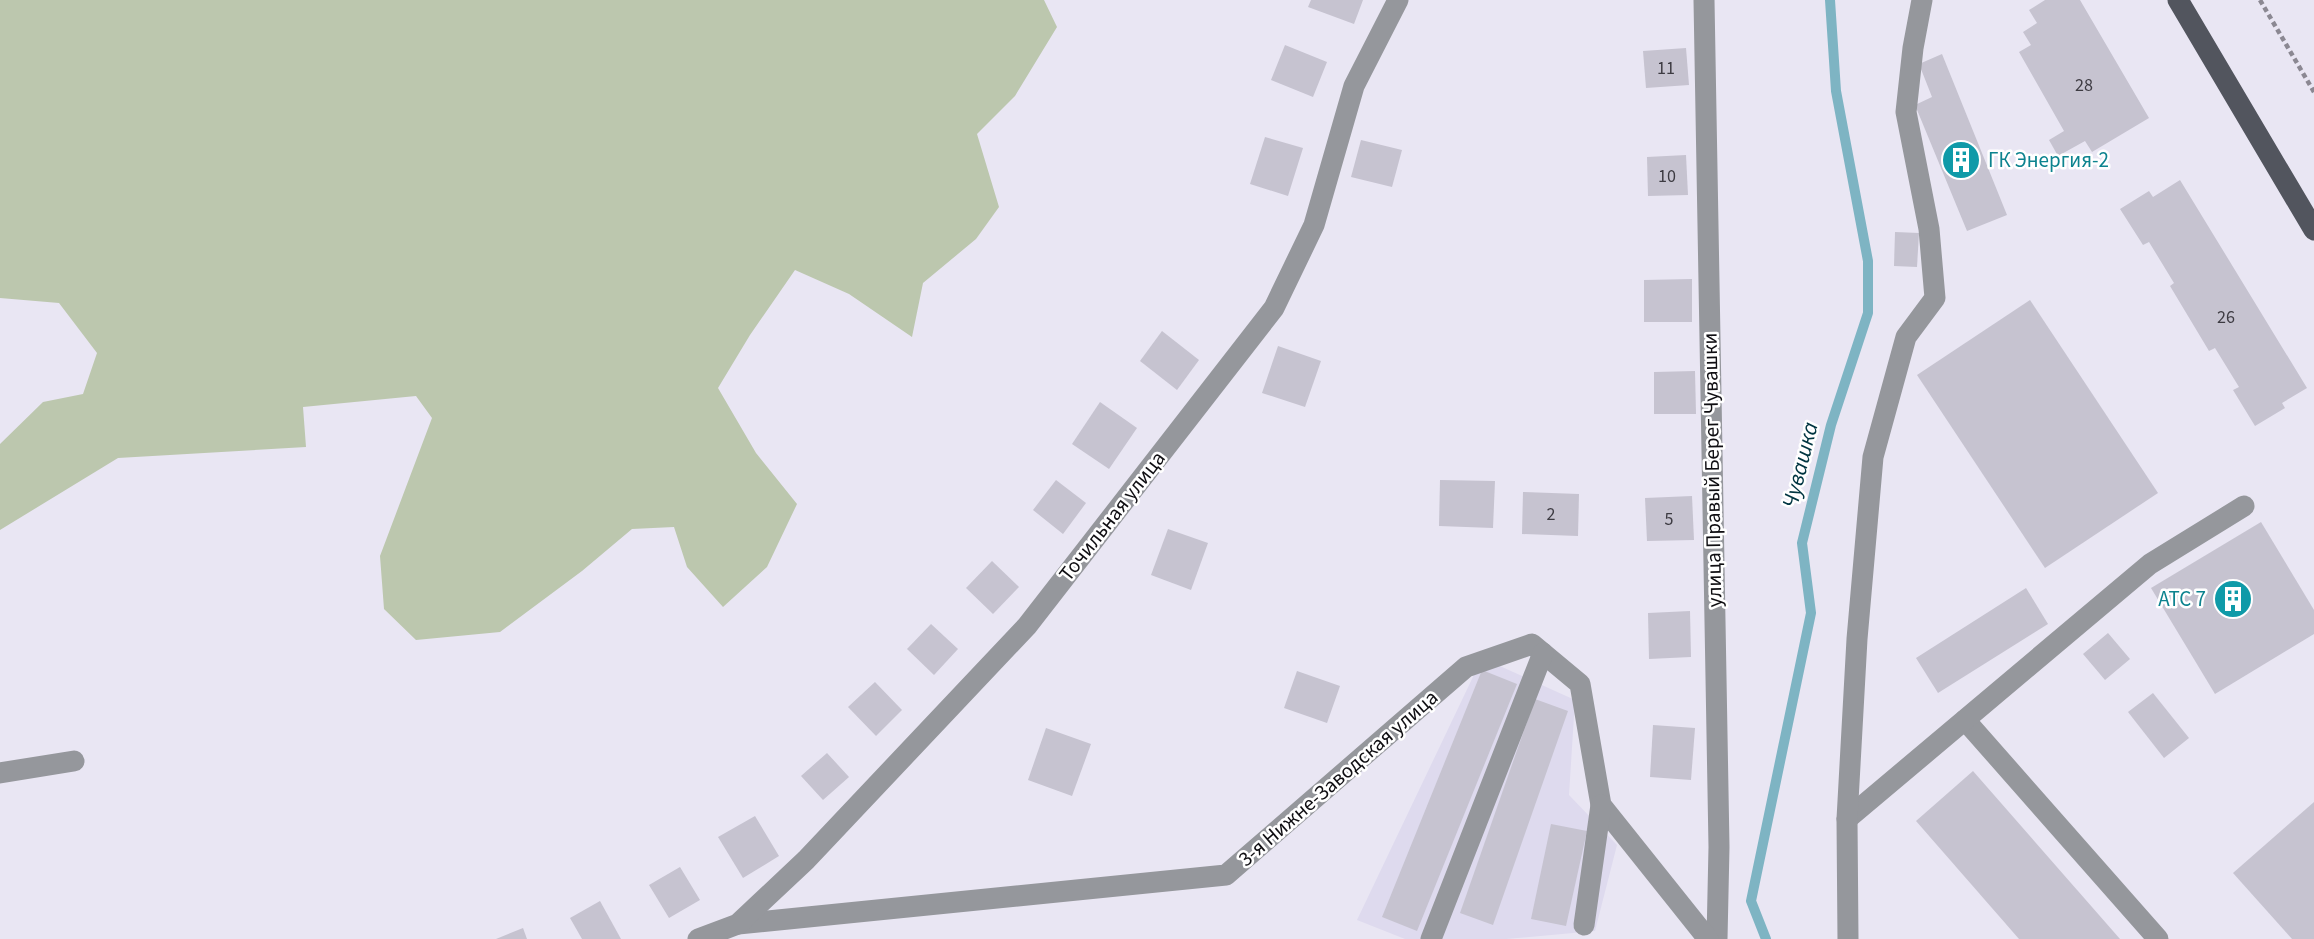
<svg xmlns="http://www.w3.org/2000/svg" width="2314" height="939" viewBox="0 0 2314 939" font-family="'Source Sans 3',sans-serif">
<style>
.built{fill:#dedaee}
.green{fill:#bcc7ae}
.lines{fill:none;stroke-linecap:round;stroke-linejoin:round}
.stream{stroke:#7eb4c3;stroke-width:10}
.building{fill:#c6c3d0}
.path{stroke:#8b8892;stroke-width:4.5;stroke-dasharray:5 3.5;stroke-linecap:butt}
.minor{stroke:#95979c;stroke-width:21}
.major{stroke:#52555e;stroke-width:21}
.labels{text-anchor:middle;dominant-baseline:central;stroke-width:5;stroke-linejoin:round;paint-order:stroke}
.number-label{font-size:18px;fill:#3d3b42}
.culture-label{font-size:21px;fill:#0d838f;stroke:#fff;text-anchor:start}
.street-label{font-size:21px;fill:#0f0e12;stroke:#fff}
.water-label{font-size:23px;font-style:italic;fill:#003541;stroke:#fff}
</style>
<rect width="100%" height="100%" fill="#e9e6f3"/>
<!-- built -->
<polygon class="built" points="1482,658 1575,700 1569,795 1617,845 1595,931 1506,939 1405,939 1357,920"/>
<!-- green -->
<polygon class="green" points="0,0 1044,0 1057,27 1015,96 977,134 999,207 976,239 923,283 912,337 849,294 795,270 750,335 718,388 756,453 797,504 767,567 723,607 687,567 674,527 632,529 582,571 500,632 416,640 384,609 380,556 432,418 416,396 303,407 306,447 118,458 0,530 0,444 43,402 83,394 97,353 59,303 0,298"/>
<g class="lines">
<!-- stream -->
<polyline class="stream" points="1766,939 1751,901 1811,613 1802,543 1831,425 1868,313 1868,261 1836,91 1830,0"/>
</g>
<!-- building -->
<g class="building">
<polygon points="1311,0 1363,0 1354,24 1308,7"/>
<polygon points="2045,0 2080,0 2149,118 2092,152 2085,141 2058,156 2049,140 2064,131 2019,52 2031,45 2023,32 2037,23 2029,10"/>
<polygon points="1285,45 1327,62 1313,97 1271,80"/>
<polygon points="1686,48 1689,85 1646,88 1643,51"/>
<polygon points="1942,54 2007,215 1967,231 1915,105 1932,97 1919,64"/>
<polygon points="1265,137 1303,148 1288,196 1250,184"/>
<polygon points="1361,140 1402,150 1392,187 1351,177"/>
<polygon points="1686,155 1688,195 1648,196 1647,157"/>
<polygon points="2180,180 2307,388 2282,403 2285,408 2255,426 2233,390 2239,387 2215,348 2209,351 2170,286 2174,283 2149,242 2143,245 2120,209 2149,191 2153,197"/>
<polygon points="1895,232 1919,233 1917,267 1894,266"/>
<polygon points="1692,279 1692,322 1644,322 1644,280"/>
<polygon points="2030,300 2158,493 2045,568 1917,375"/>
<polygon points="1162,331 1199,360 1177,390 1140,361"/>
<polygon points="1278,346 1321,361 1305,407 1262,393"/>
<polygon points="1695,371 1696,414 1654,414 1654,372"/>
<polygon points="1100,402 1137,428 1109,469 1072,444"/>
<polygon points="1056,480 1086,503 1063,534 1033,510"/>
<polygon points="1440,480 1495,481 1493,528 1439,526"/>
<polygon points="1523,492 1579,494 1578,536 1522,534"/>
<polygon points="1692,496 1694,540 1647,541 1645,498"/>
<polygon points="2261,522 2314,610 2314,634 2215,694 2151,588"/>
<polygon points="1168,529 1208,543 1191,590 1151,575"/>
<polygon points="992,561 1019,587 993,614 966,588"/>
<polygon points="2026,588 2048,624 1938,693 1916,658"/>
<polygon points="1690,611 1691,657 1649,659 1648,613"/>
<polygon points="931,624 958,649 934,675 907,649"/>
<polygon points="2108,633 2130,659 2105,680 2083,654"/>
<polygon points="1482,670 1517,684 1417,931 1382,917"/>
<polygon points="1297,671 1340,686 1327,723 1284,708"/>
<polygon points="875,682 902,710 876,736 848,707"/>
<polygon points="2153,693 2189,738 2164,758 2128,712"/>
<polygon points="1535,699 1568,711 1493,925 1460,913"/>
<polygon points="1653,725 1695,728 1691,780 1650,777"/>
<polygon points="1046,728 1091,744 1072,796 1028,780"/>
<polygon points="827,753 849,777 823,800 801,776"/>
<polygon points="1973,771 2120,939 2019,939 1916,821"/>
<polygon points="2314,802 2314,939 2292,939 2233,873"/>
<polygon points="755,816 779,856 743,878 718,837"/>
<polygon points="1551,824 1587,831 1566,926 1531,919"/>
<polygon points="680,867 700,900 669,918 649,885"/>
<polygon points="600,901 621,939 582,939 570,918"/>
<polygon points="523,928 527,939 496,939"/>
</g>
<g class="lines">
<!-- path -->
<polyline class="path" points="2260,0 2314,92"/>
<!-- minor -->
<g class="minor">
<polyline points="1704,0 1719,847 1717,939"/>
<polyline points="1965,720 2158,939"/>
<polyline points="0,773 74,761"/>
<polyline points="1847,819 2150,564 2244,506"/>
<polyline points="738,924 1226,875 1466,667 1532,644 1580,684 1601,805 1708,939"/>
<polyline points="1584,925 1601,805"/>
<polyline points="698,939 738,924 806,860 1027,626 1274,308 1314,225 1354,86 1398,0"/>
<polyline points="1431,939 1543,653"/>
<polyline points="1848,939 1847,819 1857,639 1873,457 1906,337 1935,298 1929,229 1906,112 1913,48 1922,0"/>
</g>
<!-- major -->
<polyline class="major" points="2178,0 2314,230"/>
</g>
<!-- icons -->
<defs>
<symbol id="building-disc" viewBox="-11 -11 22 22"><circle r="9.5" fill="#0f9aa8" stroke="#fff"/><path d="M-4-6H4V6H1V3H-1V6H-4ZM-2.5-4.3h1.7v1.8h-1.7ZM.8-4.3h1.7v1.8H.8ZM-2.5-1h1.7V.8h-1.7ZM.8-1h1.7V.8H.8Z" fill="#fff"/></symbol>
</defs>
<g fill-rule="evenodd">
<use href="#building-disc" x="1939" y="138" width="44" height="44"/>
<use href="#building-disc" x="2211" y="577" width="44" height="44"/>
</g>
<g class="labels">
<!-- number labels -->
<g class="number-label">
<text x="1666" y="68">11</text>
<text x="2084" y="85">28</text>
<text x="1667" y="176">10</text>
<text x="2226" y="317">26</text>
<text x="1551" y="514">2</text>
<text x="1669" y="519">5</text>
</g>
<!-- culture labels -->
<g class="culture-label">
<text x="1988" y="160">ГК Энергия-2</text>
<text x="2206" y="599" text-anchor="end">АТС 7</text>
</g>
<!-- street labels -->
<g class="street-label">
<text transform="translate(1712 470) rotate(-91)">улица Правый Берег Чувашки</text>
<text transform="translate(1112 516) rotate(-52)">Точильная улица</text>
<text transform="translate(1338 778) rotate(-41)">3-я Нижне-Заводская улица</text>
</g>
<!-- water labels -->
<g class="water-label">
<text transform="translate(1800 465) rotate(-76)">Чувашка</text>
</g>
</g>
</svg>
